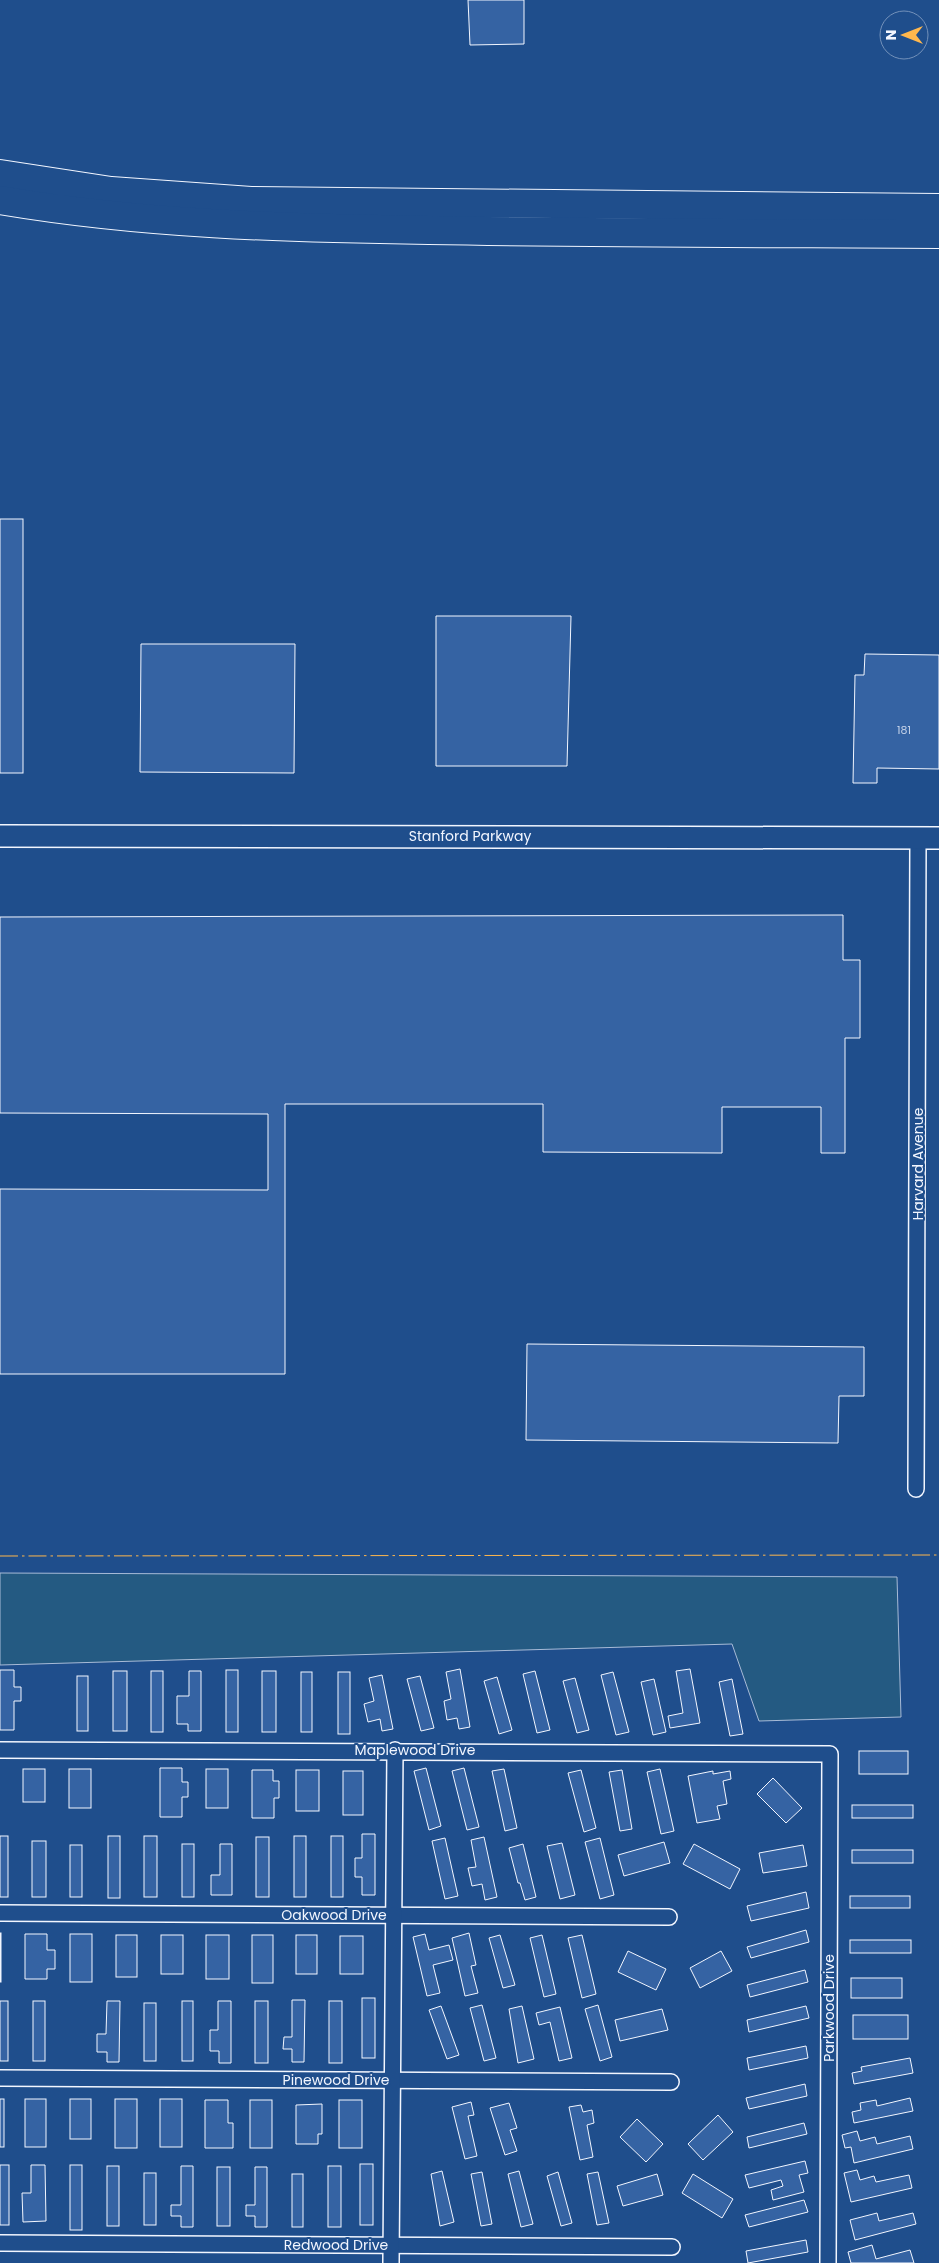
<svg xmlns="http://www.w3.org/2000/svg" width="939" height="2263" viewBox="0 0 939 2263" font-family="Poppins,sans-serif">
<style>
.green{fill:#245a82;stroke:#a8bbd7}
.building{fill:#3563a3;stroke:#f2f6ff}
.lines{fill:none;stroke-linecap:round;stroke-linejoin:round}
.street-casing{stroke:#f2f6ff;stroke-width:18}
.secondary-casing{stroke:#f2f6ff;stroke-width:24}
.highway-casing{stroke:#f2f6ff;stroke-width:30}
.street{stroke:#1f4e8c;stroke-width:15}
.secondary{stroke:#1f4e8c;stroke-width:21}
.highway{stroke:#1f4e8c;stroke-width:28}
.power{stroke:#ffb74d;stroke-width:1;stroke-dasharray:18 4 2.5 4;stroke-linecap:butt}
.labels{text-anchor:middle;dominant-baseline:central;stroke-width:4;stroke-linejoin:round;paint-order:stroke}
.number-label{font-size:11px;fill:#c3d1e8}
.street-label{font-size:14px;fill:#f2f6ff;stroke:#1f4e8c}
</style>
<rect width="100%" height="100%" fill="#1f4e8c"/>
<!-- green -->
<polygon class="green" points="0,1573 897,1577 901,1717 759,1721 732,1644 0,1665"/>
<!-- building -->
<g class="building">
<polygon points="468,0 524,0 524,44 470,45"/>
<rect x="0" y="519" width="23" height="254"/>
<polygon points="436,616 571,616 567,766 436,766"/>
<polygon points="141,644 295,644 294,773 140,772"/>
<polygon points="865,654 939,655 939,769 877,768 877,783 853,783 855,675 864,675"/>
<polygon points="843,915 843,960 860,960 860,1038 845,1038 845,1153 821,1153 821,1107 722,1107 722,1153 543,1152 543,1104 285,1104 285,1374 0,1374 0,1189 268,1190 268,1114 0,1113 0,917"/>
<polygon points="527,1344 864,1347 864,1396 839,1396 838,1443 526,1440"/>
<polygon points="460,1669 470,1727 459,1729 457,1718 447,1720 444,1701 451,1699 446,1672"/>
<polygon points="690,1669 700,1723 670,1728 668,1716 683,1713 676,1671"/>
<polygon points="0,1670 14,1670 14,1687 21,1687 21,1701 14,1701 14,1730 0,1730"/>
<rect x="226" y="1670" width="12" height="62"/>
<rect x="113" y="1671" width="14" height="60"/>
<rect x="151" y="1671" width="12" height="61"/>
<polygon points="189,1671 201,1671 201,1731 188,1731 188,1724 177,1724 177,1696 189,1696"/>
<rect x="262" y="1671" width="14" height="61"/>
<polygon points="535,1671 550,1730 537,1733 523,1674"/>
<rect x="301" y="1672" width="11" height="60"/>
<rect x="338" y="1672" width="12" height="62"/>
<polygon points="613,1672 629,1732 616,1735 601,1675"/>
<polygon points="382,1675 393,1729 382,1731 380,1719 368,1722 364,1704 374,1701 369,1678"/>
<rect x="77" y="1676" width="11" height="55"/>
<polygon points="420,1676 434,1728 421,1731 407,1679"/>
<polygon points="497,1677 512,1730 499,1734 484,1681"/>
<polygon points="575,1678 589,1730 577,1733 563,1681"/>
<polygon points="654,1679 666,1732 653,1735 641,1682"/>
<polygon points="732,1679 743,1734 730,1736 719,1682"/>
<rect x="859" y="1751" width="49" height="23"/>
<polygon points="160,1768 182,1768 182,1782 188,1782 188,1797 182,1797 182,1817 160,1817"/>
<polygon points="426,1768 441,1826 429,1830 414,1771"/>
<polygon points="464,1768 479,1827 467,1830 452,1771"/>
<rect x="23" y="1769" width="22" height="33"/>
<rect x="69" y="1769" width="22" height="39"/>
<rect x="206" y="1769" width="22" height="39"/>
<polygon points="504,1769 517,1828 505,1831 492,1771"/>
<polygon points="660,1769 674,1831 661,1834 647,1772"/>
<polygon points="252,1770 273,1770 273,1781 279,1781 279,1798 274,1798 274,1818 252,1818"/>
<rect x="296" y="1770" width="23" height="41"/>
<polygon points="581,1770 596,1828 584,1832 568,1773"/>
<polygon points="622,1770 632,1829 620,1831 609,1772"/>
<rect x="343" y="1771" width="20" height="44"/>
<polygon points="713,1771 713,1774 730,1771 731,1779 723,1781 727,1804 717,1806 720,1819 697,1823 688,1776"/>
<polygon points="773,1778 802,1808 786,1823 757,1794"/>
<rect x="852" y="1805" width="61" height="13"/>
<polygon points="362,1834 375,1834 375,1895 362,1895 362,1877 355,1877 355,1858 362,1858"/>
<rect x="0" y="1836" width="8" height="61"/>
<rect x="108" y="1836" width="12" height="62"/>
<rect x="144" y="1836" width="13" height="61"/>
<rect x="294" y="1836" width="12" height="61"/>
<rect x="331" y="1836" width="12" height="61"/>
<rect x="256" y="1837" width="13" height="60"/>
<polygon points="484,1837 497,1897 485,1900 482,1884 472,1886 468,1868 476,1867 471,1840"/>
<polygon points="445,1838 458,1896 445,1899 432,1841"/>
<polygon points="600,1838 614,1895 600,1899 585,1842"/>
<rect x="32" y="1841" width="14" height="56"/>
<polygon points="664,1842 670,1863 624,1876 618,1855"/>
<polygon points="562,1843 575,1895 560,1899 547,1846"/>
<rect x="182" y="1844" width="12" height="53"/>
<polygon points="220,1844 232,1844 232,1895 211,1895 211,1875 220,1875"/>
<polygon points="523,1844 536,1897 525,1900 520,1883 518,1883 509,1848"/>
<polygon points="694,1844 740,1869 730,1889 683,1864"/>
<rect x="70" y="1845" width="12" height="52"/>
<polygon points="803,1845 807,1866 763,1873 759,1853"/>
<rect x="852" y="1850" width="61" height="13"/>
<polygon points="806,1892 809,1908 751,1921 747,1906"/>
<rect x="850" y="1896" width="60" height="12"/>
<polygon points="806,1930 809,1942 751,1958 747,1947"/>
<rect x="0" y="1933" width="1" height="49"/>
<polygon points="469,1933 476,1965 471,1966 478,1993 465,1996 452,1938"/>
<polygon points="25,1934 47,1934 47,1950 55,1950 55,1969 47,1969 47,1979 25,1979"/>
<rect x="70" y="1934" width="22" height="48"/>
<polygon points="425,1934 429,1950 449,1945 453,1960 433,1965 440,1993 427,1996 413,1937"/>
<rect x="116" y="1935" width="21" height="42"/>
<rect x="161" y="1935" width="22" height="39"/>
<rect x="206" y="1935" width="23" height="44"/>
<rect x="252" y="1935" width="21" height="48"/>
<rect x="296" y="1935" width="21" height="39"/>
<polygon points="500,1935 515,1985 503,1988 489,1938"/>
<polygon points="542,1935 556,1994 544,1997 530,1938"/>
<polygon points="582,1935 596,1994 582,1998 568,1938"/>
<rect x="340" y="1936" width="23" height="38"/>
<rect x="850" y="1940" width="61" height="13"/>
<polygon points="628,1951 666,1969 656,1990 618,1972"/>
<polygon points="721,1951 732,1971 700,1988 690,1968"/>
<polygon points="805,1970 808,1982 750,1997 747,1985"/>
<rect x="851" y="1978" width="51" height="20"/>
<rect x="362" y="1998" width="13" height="60"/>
<polygon points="292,2000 305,2000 304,2062 292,2062 292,2049 283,2049 284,2037 292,2037"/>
<rect x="0" y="2001" width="8" height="60"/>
<rect x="33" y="2001" width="12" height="60"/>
<polygon points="107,2001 120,2001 119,2062 107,2062 107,2052 97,2052 97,2034 106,2034"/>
<rect x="182" y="2001" width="11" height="60"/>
<polygon points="218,2001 231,2001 231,2063 219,2063 219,2051 210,2051 210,2030 218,2030"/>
<rect x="255" y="2001" width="13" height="62"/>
<rect x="329" y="2001" width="13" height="62"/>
<rect x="144" y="2003" width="12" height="58"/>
<polygon points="482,2005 496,2058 484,2061 470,2008"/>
<polygon points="598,2005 612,2057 600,2061 585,2009"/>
<polygon points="441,2006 459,2055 447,2059 429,2010"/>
<polygon points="522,2006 534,2059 518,2063 509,2009"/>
<polygon points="806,2006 809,2018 749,2032 747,2020"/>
<polygon points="560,2007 572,2058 559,2061 550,2022 539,2025 536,2013"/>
<polygon points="662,2009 668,2030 620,2041 615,2020"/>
<rect x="853" y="2015" width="55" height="24"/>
<polygon points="806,2046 808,2058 749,2070 747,2058"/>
<polygon points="910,2058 913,2073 854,2084 852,2073 862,2071 861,2067"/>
<polygon points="805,2084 807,2096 749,2109 746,2098"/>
<polygon points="910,2098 913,2111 854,2123 852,2112 861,2110 860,2103 876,2100 877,2106"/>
<rect x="0" y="2099" width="4" height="48"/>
<rect x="25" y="2099" width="21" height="48"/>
<rect x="70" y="2099" width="21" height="40"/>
<rect x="115" y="2099" width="22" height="49"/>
<rect x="160" y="2099" width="22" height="48"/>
<polygon points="205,2100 228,2100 228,2123 233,2123 233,2148 205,2148"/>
<rect x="250" y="2100" width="22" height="48"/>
<rect x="339" y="2100" width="23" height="48"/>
<polygon points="471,2102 474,2115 468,2116 477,2156 465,2159 452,2107"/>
<polygon points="509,2103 517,2128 510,2130 517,2151 505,2155 490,2108"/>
<polygon points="322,2104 322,2134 318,2134 318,2144 296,2144 296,2105"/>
<polygon points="581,2105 583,2112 592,2110 594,2123 587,2125 593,2157 580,2160 569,2107"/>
<polygon points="718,2115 733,2132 703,2160 688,2144"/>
<polygon points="637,2119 663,2144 646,2162 620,2137"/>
<polygon points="804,2123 807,2134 749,2148 747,2137"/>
<polygon points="857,2131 860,2141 875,2137 877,2144 910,2136 913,2149 854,2163 851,2147 845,2148 842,2135"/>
<polygon points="805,2161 808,2173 799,2175 804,2192 773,2200 771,2190 783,2186 781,2180 749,2188 745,2175"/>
<rect x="360" y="2164" width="13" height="61"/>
<rect x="0" y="2165" width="9" height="60"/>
<polygon points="31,2165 45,2165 46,2221 23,2222 22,2193 31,2193"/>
<rect x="70" y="2165" width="12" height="65"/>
<rect x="107" y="2166" width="12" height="60"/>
<polygon points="181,2166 193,2166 193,2227 181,2227 181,2216 171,2216 171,2205 181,2205"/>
<rect x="328" y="2166" width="13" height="61"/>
<rect x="217" y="2167" width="13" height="59"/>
<polygon points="255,2167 267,2167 267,2227 255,2227 255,2216 246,2216 246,2205 255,2205"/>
<polygon points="857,2170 860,2180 874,2176 876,2182 909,2175 912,2188 851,2202 844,2173"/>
<polygon points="442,2171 454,2222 440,2226 431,2174"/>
<polygon points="519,2171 533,2224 521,2227 508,2174"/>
<polygon points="482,2172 492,2224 481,2226 471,2174"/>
<polygon points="558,2172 572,2223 561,2226 547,2176"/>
<polygon points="598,2172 609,2223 597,2225 587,2174"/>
<rect x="144" y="2173" width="12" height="52"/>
<rect x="292" y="2174" width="11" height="53"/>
<polygon points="657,2174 663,2195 623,2206 617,2186"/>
<polygon points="693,2174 733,2199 722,2218 682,2193"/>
<polygon points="804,2200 808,2212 749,2227 745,2215"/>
<polygon points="877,2213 879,2221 913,2213 916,2224 855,2240 850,2220"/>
<polygon points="806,2240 808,2252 748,2263 746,2251"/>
<polygon points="872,2245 876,2259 910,2250 914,2263 851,2263 848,2252"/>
</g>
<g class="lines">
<defs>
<g id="street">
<polyline points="916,1489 918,838"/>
<polyline points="0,1750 830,1754 828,2263"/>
<polyline points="0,1913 669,1917"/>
<polyline points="0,2078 671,2082"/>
<polyline points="0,2243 672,2247"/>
<polyline points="391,2263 395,1750"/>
</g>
<polyline id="secondary" points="0,836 939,838"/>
<g id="highway">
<polyline points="0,174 111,191 251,201 939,208"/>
<path d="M0,200C142,224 285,228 429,230C599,233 769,233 939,234"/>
</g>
</defs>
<!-- street casing -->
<use href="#street" class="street-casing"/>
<!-- secondary casing -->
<use href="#secondary" class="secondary-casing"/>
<!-- highway casing -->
<use href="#highway" class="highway-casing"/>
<!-- street -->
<use href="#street" class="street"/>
<!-- secondary -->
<use href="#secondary" class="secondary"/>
<!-- highway -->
<use href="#highway" class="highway"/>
<!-- power -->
<polyline class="power" points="0,1556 939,1555"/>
</g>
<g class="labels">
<!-- number labels -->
<g class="number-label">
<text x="904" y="730">181</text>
</g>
<!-- street labels -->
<g class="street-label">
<text x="470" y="836">Stanford Parkway</text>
<text transform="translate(918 1164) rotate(-90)">Harvard Avenue</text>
<text x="415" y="1750">Maplewood Drive</text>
<text x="334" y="1915">Oakwood Drive</text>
<text transform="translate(829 2008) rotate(-90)">Parkwood Drive</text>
<text x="336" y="2080">Pinewood Drive</text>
<text x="336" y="2245">Redwood Drive</text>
</g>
</g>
<!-- north arrow -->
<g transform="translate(904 35) rotate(270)"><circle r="24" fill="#1f4e8c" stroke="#7391ba"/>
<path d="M0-4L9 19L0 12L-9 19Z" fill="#ffb74d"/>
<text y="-8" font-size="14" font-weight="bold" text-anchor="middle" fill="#f2f6ff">N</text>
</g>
</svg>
